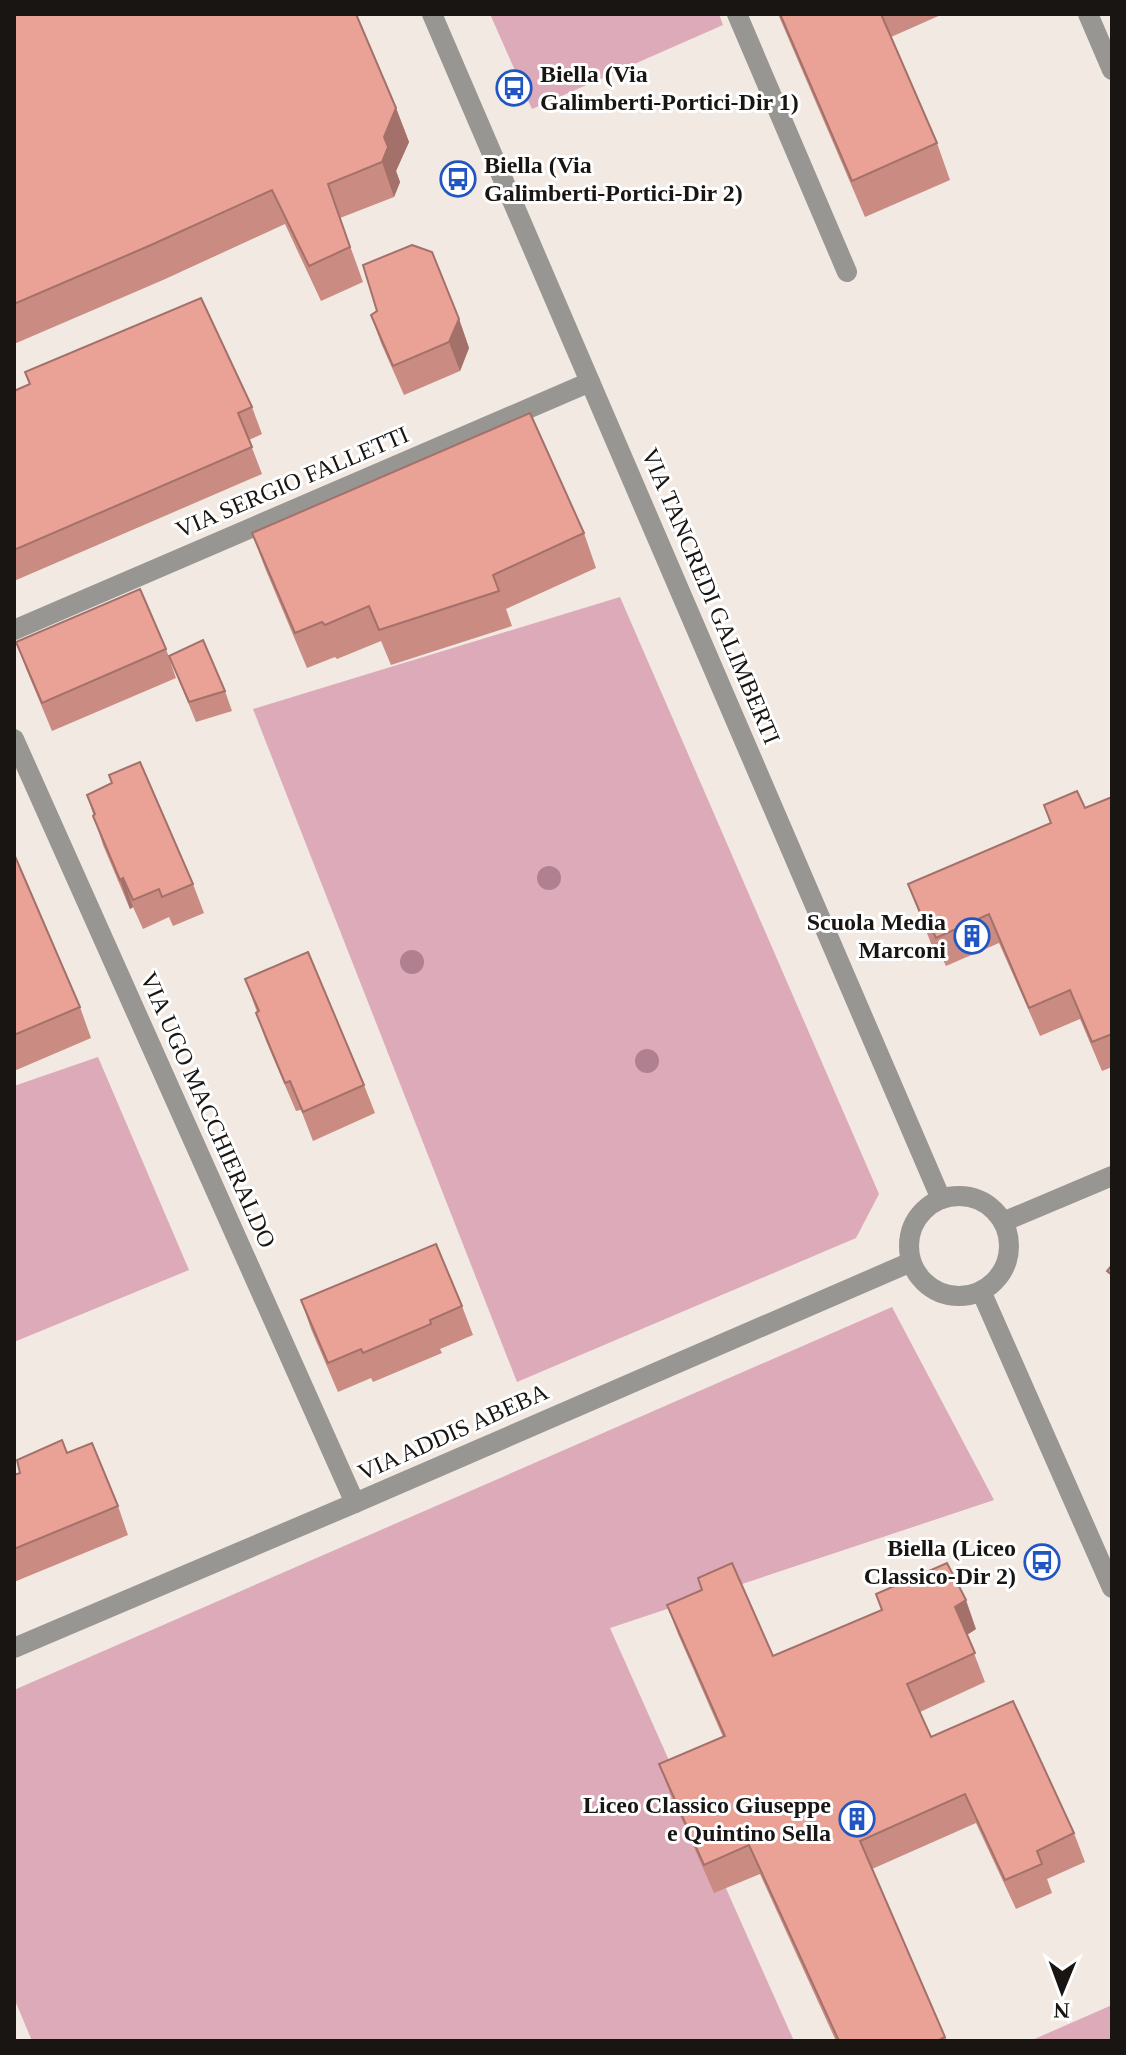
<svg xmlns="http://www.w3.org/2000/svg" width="1126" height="2055" viewBox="0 0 1126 2055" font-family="'Times New Roman',serif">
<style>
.green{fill:#ddaaba}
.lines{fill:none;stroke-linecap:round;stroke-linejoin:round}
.minor{stroke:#989693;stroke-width:20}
.tertiary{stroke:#989693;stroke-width:20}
.tree{fill:#b18090}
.wall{fill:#c98b82}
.shaded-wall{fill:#a4716a}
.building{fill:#eaa297;stroke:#a4716a;stroke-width:2}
.labels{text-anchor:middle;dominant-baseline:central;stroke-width:6;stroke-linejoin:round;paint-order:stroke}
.poi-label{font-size:24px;font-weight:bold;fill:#181513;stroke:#fff;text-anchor:end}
.street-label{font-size:24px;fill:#181513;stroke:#fff}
</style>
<rect width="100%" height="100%" fill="#f1e9e2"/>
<!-- green -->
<g class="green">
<polygon points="490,14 719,14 723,25 532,109"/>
<polygon points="620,597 879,1194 856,1238 517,1382 253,709"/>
<polygon points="98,1057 189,1270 14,1342 14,1086"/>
<polygon points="892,1307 994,1500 610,1628 794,2041 32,2041 14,1998 14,1690"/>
<polygon points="1112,2005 1112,2041 1030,2041"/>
</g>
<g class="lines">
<!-- minor -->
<g class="minor">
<polyline points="737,14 847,272"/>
<polyline points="1088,14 1112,70"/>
<polyline points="14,630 590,382"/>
<polyline points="14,739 355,1503"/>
<polyline points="1003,1222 1112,1176"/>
<polyline points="14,1648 355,1503 911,1262"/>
</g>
<!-- tertiary -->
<g class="tertiary">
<polyline points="432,14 941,1199"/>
<circle cx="959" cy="1246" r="50"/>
<polyline points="981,1291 1112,1588"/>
</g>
</g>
<!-- trees -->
<g class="tree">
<circle cx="549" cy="878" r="12"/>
<circle cx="412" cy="962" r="12"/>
<circle cx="647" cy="1061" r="12"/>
</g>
<!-- wall -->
<g class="wall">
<polygon points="14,14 396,108 409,142 396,171 400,182 394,197 340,218 363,282 321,301 285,224 163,280 14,344"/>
<polygon points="778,14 943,14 891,37 937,143 950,180 865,217"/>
<polygon points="371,315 459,319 469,348 460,371 404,395 381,343"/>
<polygon points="14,391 252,407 262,434 249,440 262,474 14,581"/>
<polygon points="252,533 584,533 596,568 506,609 512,626 391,665 381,641 337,659 335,657 307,668 265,568"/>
<polygon points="16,642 166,649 176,678 52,731 27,671"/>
<polygon points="169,656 225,691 232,711 196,722"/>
<polygon points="87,795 193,884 204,913 173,926 169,917 143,929 133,907 130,909 103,845"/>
<polygon points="1112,797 1112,1067 1102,1071 1080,1019 1040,1036 999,943 946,966 936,944 932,946 908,884"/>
<polygon points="14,854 80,1007 91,1038 14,1071"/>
<polygon points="245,979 364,1085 375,1113 313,1141 301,1110 296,1111 266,1041 256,1013 257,1012"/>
<polygon points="301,1300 462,1306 473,1335 440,1349 442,1353 373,1382 371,1378 338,1392 311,1329"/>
<polygon points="67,1453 118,1506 128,1535 14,1582 14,1475"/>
<polygon points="667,1605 773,1656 976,1629 967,1635 985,1682 920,1712 931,1737 1074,1833 1085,1862 1047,1879 1052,1893 1016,1909 976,1823 872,1869 947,2041 836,2041 760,1874 714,1893 670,1793 659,1764 723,1737 678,1634"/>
</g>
<!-- shaded-wall -->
<g class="shaded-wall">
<polygon points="396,108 409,142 396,171 400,182 394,197 382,162 384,137"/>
<polygon points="459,319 469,348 460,371 449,342"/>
<polygon points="123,878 133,907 130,909 120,880"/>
<polygon points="966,1600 976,1629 965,1636 955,1607"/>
</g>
<!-- building -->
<g class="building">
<polygon points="14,14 356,14 396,108 384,137 388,147 382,162 328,184 350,247 309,266 272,190 151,245 14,304"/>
<polygon points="780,14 881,14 937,143 852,181"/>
<polygon points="412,245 432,252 459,319 449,342 393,366 371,315 377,311 363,265"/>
<polygon points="201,298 252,407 238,413 252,447 14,550 14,391 30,384 25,372"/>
<polygon points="530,413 584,533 493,575 499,591 379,630 369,606 325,625 322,622 295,633 252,533"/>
<polygon points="140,589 166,649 42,703 16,642"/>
<polygon points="203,640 225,691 189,702 169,656"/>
<polygon points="140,762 193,884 162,897 159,889 133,900 123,878 120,880 93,816 95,814 87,795 112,783 109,775"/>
<polygon points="1077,791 1085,808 1112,797 1112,1034 1092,1042 1070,990 1029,1008 989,914 936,938 926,916 922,917 908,884 1051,823 1044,805"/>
<polygon points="14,854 80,1007 14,1035"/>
<polygon points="308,952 364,1085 303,1112 290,1081 285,1083 256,1013 259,1011 245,979"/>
<polygon points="436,1244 462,1306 430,1320 431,1324 363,1353 361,1349 328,1363 301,1300"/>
<polygon points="1112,1265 1112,1275 1107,1271"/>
<polygon points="62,1440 67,1453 92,1443 118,1506 14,1549 14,1475 20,1473 17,1460"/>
<polygon points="732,1563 773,1656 882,1610 876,1594 947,1563 966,1600 955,1607 975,1653 907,1684 931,1737 1013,1701 1074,1833 1037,1851 1042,1864 1005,1880 965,1794 860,1841 945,2037 937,2041 839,2041 749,1845 704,1865 659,1764 725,1736 667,1605 702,1590 698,1578"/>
</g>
<!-- icons -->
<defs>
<symbol id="bus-ring" viewBox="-11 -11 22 22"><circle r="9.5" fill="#fff" stroke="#2155c2" stroke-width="1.5"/><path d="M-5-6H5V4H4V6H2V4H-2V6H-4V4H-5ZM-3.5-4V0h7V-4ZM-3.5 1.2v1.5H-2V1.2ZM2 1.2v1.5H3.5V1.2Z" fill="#2155c2"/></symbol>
<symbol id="building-ring" viewBox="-11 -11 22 22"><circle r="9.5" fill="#fff" stroke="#2155c2" stroke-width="1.5"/><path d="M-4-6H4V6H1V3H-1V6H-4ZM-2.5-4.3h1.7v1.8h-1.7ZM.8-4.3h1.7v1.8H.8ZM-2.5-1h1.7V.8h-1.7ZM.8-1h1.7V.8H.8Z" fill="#2155c2"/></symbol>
</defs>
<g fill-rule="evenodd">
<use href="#bus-ring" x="494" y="68" width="40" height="40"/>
<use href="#bus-ring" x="438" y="159" width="40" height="40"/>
<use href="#building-ring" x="952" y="916" width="40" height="40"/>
<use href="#bus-ring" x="1022" y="1542" width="40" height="40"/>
<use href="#building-ring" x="837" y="1799" width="40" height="40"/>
</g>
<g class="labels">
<!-- poi labels -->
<g class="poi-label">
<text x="540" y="74" text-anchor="start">Biella (Via<tspan x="540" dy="28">Galimberti-Portici-Dir 1)</tspan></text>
<text x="484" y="165" text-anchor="start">Biella (Via<tspan x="484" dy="28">Galimberti-Portici-Dir 2)</tspan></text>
<text x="946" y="922">Scuola Media<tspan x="946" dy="28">Marconi</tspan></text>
<text x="1016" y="1548">Biella (Liceo<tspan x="1016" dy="28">Classico-Dir 2)</tspan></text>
<text x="831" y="1805">Liceo Classico Giuseppe<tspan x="831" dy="28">e Quintino Sella</tspan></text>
</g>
<!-- street labels -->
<g class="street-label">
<text transform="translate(292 482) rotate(-23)">VIA SERGIO FALLETTI</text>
<text transform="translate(711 596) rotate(67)">VIA TANCREDI GALIMBERTI</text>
<text transform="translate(208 1110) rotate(66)">VIA UGO MACCHIERALDO</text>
<text transform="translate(453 1432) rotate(-24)">VIA ADDIS ABEBA</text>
</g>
</g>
<!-- border -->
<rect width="1126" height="2055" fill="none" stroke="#181513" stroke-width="32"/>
<!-- north arrow -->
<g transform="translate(1062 1991) rotate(181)" stroke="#ffffff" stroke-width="6" paint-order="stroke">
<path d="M0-6L14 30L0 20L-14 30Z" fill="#181513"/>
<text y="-12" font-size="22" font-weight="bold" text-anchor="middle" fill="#181513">N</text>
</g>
</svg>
